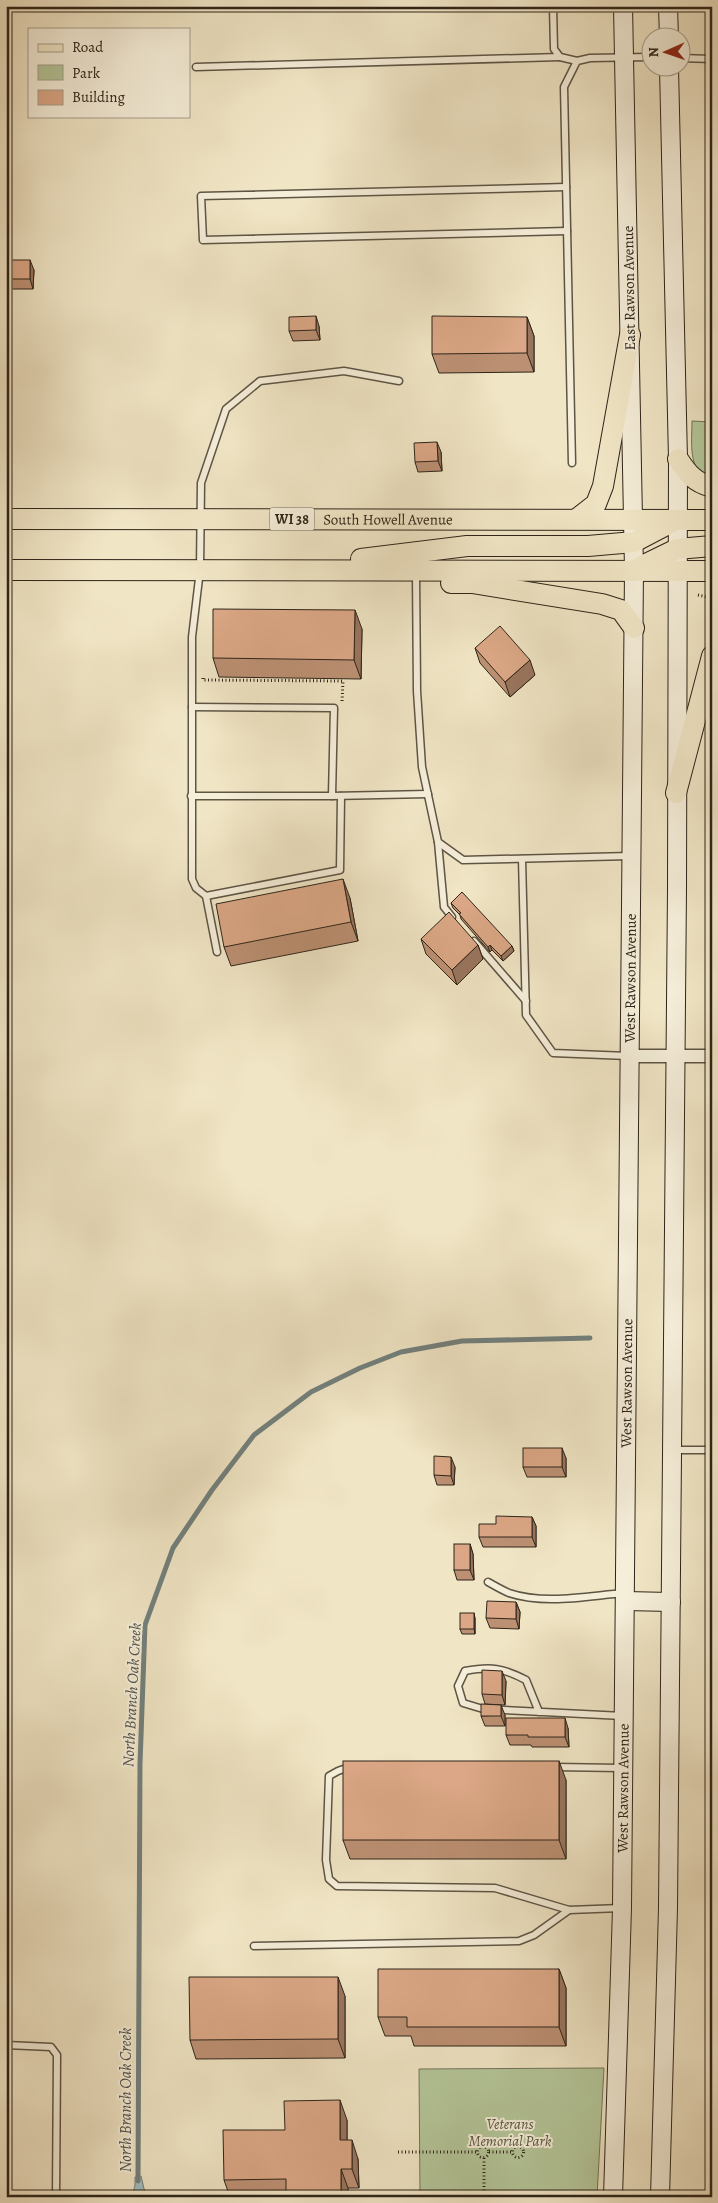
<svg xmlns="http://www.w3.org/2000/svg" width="718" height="2203" viewBox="0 0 718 2203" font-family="Alegreya,serif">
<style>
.green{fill:#b4c699;stroke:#71765a}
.water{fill:#a0bcbf;stroke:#72807d}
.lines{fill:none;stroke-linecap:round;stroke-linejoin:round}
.stream{stroke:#72807d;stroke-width:5}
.lane-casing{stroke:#5e5545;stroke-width:9}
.street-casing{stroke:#5e5545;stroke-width:15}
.secondary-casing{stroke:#2e251a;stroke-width:20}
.primary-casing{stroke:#2e251a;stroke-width:22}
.path{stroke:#2e251a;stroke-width:3;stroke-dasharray:1 2.5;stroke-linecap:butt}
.lane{stroke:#f5eed9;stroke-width:6}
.street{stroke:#f5eed9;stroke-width:12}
.secondary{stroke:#f5eed9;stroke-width:18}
.primary{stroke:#f0e5c5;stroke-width:20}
.wall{fill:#bc9073;stroke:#2e251a}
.shaded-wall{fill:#99755e;stroke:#2e251a}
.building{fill:#dba786;stroke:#2e251a}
.labels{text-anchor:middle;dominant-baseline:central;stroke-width:4;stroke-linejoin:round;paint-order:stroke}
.shield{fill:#f5eed9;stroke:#6a6153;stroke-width:1}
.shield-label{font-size:14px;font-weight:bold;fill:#2e251a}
.street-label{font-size:15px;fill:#2e251a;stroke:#f5eed9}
.park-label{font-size:15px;font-style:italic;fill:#565540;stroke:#f5eed9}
.water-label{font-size:16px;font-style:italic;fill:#50524c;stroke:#f5eed9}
</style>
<rect width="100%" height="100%" fill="#f0e5c5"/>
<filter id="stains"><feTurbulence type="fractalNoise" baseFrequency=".004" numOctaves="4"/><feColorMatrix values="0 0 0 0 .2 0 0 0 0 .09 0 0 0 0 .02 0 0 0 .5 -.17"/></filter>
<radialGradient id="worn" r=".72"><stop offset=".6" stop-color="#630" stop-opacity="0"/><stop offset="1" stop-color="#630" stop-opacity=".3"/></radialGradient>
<!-- green -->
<g class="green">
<path d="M692,421L712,422V482C687,471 692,444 692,421Z"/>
<polygon points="604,2068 597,2197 420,2197 419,2069"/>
</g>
<!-- water -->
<polygon class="water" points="141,2176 146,2197 132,2197 135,2185 135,2177"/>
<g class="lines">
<!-- stream -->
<polyline class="stream" points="138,2181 140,1764 145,1625 173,1548 212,1490 254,1435 311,1392 360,1368 401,1352 462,1341 590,1338"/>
<defs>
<g id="lane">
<polyline points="553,6 554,49 560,57 577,61"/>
<polyline points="680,58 712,59"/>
<polyline points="196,67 560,57"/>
<polyline points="566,187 201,196 203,240 567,231"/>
<polyline points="572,463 564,87 577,61 590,58 650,57"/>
<polyline points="416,574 417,691 422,767 438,842 463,860 630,856"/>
<polyline points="192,707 334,708 332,796"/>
<polyline points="191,796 332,796 428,794"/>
<polyline points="341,796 340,870 206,896 196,888 192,879 192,637 200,570 201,483 226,409 260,381 344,371 399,381"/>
<polyline points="438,842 444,907 452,917"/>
<polyline points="522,859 526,1015 553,1053 628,1056"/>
<polyline points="206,896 217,952"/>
<polyline points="474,941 526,1001"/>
<polyline points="673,1450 712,1450"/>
<path d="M488,1582C495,1586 502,1590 509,1593C545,1605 587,1596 624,1593"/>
<path d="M539,1712L526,1680C503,1668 491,1666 465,1671L458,1686L463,1703L483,1709L623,1716"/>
<polyline points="349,1767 338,1771 329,1776 326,1860 329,1879 337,1886 495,1888 569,1910 621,1908"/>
<polyline points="554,1767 621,1768"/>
<polyline points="254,1946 519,1941 534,1935 569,1910"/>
<polyline points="6,2045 51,2047 57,2055 56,2197"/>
</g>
<polyline id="street" points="630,1056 712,1056"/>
<g id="secondary">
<polyline points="668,6 669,38"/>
<polyline points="625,1601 671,1602"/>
<path id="s1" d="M613,2197L622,1908L634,570L623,6"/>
<polyline points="660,2197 668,1908 677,889 678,459 669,68"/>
</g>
<g id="primary">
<path d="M678,459C688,474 694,482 712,487"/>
<polyline points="578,518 596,504 603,486 630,335"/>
<path id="s2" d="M6,519L712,520"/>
<polyline points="361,559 467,546 588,546 634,542 674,521"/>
<polyline points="638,568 677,549 712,546"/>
<polyline points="6,570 712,571"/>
<polyline points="451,583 472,583 602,604 621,610 634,628"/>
<polyline points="676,793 712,656"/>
</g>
</defs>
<!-- lane casing -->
<use href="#lane" class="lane-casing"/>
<!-- street casing -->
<use href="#street" class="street-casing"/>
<!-- secondary casing -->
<use href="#secondary" class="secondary-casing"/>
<!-- primary casing -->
<use href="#primary" class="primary-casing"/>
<!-- path -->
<g class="path">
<polyline points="698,595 712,598"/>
<polyline points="709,597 709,591"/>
<polyline points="203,678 203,680 343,681 342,702"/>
<circle cx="518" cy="2152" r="5.5"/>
<circle cx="483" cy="2152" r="5.5"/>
<polyline points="398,2152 478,2152"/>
<polyline points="489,2152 512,2152"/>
<polyline points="484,2158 484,2197"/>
</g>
<!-- lane -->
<use href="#lane" class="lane"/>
<!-- street -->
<use href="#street" class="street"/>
<!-- secondary -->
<use href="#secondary" class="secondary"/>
<!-- primary -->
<use href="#primary" class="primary"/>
</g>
<!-- wall -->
<g class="wall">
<polygon points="6,260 34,270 33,289 6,289"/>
<polygon points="527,317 534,336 534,372 439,373 432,354"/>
<polygon points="319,326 320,340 293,341 289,331"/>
<polygon points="441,452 442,471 418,472 415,462"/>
<polygon points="362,629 361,679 219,677 213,658"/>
<polygon points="475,648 535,675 510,697 480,663"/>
<polygon points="350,898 358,941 231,966 224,947"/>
<polygon points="451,903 512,946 514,951 503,961 492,950 490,952 461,919 460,915 453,908"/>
<polygon points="421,939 478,945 483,959 457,985 426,954"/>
<polygon points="566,1458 566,1477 527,1477 523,1467"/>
<polygon points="455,1467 454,1485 437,1485 434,1475"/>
<polygon points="532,1517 536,1526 536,1547 483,1547 479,1537"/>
<polygon points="470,1544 473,1554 474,1580 457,1580 454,1570"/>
<polygon points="516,1602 520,1612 519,1629 490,1628 486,1618"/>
<polygon points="475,1618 475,1634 462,1634 460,1629"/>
<polygon points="506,1681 505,1705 485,1704 482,1694"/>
<polygon points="505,1715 505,1726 485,1726 481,1716"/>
<polygon points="568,1728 569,1747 532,1747 531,1745 510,1745 506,1735"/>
<polygon points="566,1780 566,1859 350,1859 343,1840"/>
<polygon points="559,1969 566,1988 566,2046 414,2046 411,2036 385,2036 378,2017"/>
<polygon points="345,1996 345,2058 196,2059 190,2040"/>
<polygon points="347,2120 347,2140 358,2159 359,2188 348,2188 348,2197 230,2197 224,2180 285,2130"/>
</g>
<!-- shaded-wall -->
<g class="shaded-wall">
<polygon points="30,260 34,270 33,289 30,279"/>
<polygon points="316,316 319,326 320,340 316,330"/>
<polygon points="527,317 534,336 534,372 527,353"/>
<polygon points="437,442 441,452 442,471 438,461"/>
<polygon points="355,610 362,629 361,679 354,660"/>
<polygon points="530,660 535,675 510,697 505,682"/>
<polygon points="343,879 350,898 358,941 351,922"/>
<polygon points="478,945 483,959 457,985 452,970"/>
<polygon points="490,945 492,950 490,952 488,947"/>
<polygon points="512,946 514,951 503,961 501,956"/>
<polygon points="562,1448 566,1458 566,1477 562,1467"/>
<polygon points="451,1457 455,1467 454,1485 451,1476"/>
<polygon points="532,1517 536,1526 536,1547 532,1537"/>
<polygon points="470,1544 473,1554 474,1580 470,1570"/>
<polygon points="516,1602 520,1612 519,1629 516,1619"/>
<polygon points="474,1613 475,1618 475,1634 474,1629"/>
<polygon points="502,1671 506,1681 505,1705 502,1695"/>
<polygon points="501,1705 505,1715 505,1726 501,1716"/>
<polygon points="565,1718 568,1728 569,1747 565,1737"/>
<polygon points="559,1761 566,1780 566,1859 559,1840"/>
<polygon points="559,1969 566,1988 566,2046 559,2027"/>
<polygon points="338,1977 345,1996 345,2058 338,2039"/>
<polygon points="6,2097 9,2103 8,2197 6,2197"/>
<polygon points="340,2100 347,2120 347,2159 340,2140"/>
<polygon points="352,2140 358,2159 359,2188 352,2169"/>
<polygon points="341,2169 348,2188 348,2197 341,2197"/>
</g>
<!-- building -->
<g class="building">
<rect x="711" y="173" width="1" height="14"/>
<rect x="6" y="260" width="24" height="19"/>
<polygon points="316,316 316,330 289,331 289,317"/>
<polygon points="432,316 527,317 527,353 432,354"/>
<polygon points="437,442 438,461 415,462 414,443"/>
<polygon points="213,609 355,610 354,660 213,658"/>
<polygon points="500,626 530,660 505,682 475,648"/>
<polygon points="343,879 351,922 224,947 216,904"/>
<polygon points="462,892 512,946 501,956 490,945 488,947 459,914 461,913 451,903"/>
<polygon points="449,912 478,945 452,970 421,939"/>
<rect x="523" y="1448" width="39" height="19"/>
<polygon points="434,1456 451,1457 451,1476 434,1475"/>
<polygon points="496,1516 532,1517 532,1537 479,1537 479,1524 496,1524"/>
<polygon points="709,1527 712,1528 712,1588 710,1588"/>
<rect x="454" y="1544" width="16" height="26"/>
<polygon points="487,1601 516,1602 516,1619 486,1618"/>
<rect x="460" y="1613" width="14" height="16"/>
<polygon points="482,1670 502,1671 502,1695 482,1694"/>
<polygon points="481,1704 501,1705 501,1716 481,1716"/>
<polygon points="506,1718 565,1718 565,1737 528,1737 528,1735 506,1735"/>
<rect x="343" y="1761" width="216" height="79"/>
<polygon points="378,1969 559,1969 559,2027 407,2027 407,2017 378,2017"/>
<polygon points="189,1977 338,1977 338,2039 190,2040"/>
<polygon points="340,2100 340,2140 352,2140 352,2169 341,2169 341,2197 286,2197 286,2179 224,2180 223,2130 285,2130 284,2101"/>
</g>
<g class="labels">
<!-- shield labels -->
<rect class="shield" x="269.5" y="507.5" width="45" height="23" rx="4"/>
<g class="shield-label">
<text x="292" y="519">WI 38</text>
</g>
<!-- street labels -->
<g class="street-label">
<text transform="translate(629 288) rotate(-91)">East Rawson Avenue</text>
<text stroke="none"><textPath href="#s2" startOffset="382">South Howell Avenue</textPath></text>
<text stroke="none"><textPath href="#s1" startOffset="1219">West Rawson Avenue</textPath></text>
<text stroke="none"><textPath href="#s1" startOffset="814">West Rawson Avenue</textPath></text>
<text stroke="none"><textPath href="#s1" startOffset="409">West Rawson Avenue</textPath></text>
</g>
<!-- park labels -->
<g class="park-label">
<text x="510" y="2124">Veterans<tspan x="510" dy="17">Memorial Park</tspan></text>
</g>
<!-- water labels -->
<g class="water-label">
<text transform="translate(132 1695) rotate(-87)">North Branch Oak Creek</text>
<text transform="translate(126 2100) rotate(-90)">North Branch Oak Creek</text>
</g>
</g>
<!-- margin -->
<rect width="718" height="2203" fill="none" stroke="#f0e5c5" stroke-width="25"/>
<rect x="8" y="8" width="703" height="2188" fill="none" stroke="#2e251a" stroke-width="2.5"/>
<rect x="12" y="12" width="693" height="2178" fill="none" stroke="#2e251a"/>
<!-- legend -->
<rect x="28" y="28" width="162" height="90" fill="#f5eed9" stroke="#a59e8d"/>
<rect x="38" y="44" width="25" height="8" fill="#f0e5c5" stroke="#a59e8d"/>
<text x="72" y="52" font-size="15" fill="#2e251a">Road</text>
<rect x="38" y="65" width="25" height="15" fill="#b4c699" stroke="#a59e8d"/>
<text x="72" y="78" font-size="15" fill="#2e251a">Park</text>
<rect x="38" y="90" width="25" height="15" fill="#dba786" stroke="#a59e8d"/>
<text x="72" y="102" font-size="15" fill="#2e251a">Building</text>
<!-- north arrow -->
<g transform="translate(666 52) rotate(268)"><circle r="24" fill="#f5eed9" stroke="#a59e8d"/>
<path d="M0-4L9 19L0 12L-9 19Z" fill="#8f2418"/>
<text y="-8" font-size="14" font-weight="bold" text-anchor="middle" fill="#2e251a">N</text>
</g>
<rect width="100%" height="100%" filter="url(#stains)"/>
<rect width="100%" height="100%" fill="url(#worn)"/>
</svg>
